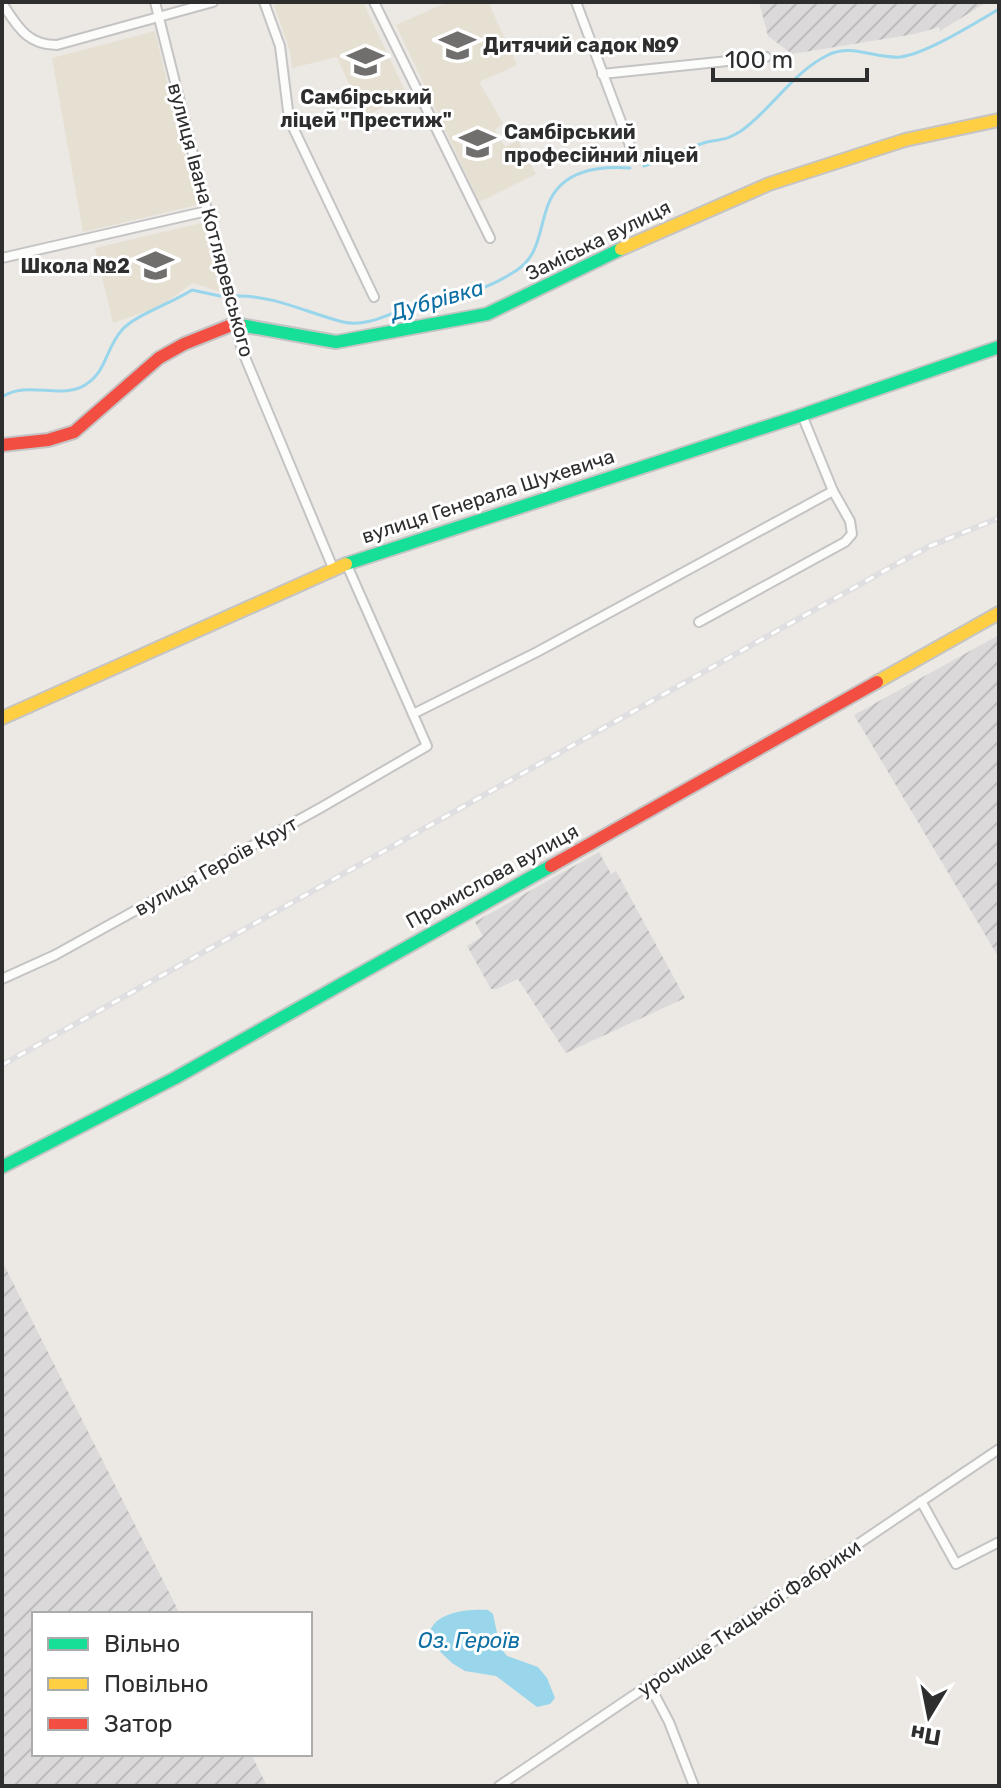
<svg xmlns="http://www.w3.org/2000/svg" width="1001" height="1788" viewBox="0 0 1001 1788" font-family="Rubik,sans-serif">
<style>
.industrial{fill:url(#industrial-furrows)}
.education{fill:#e6e0d3}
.water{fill:#99d6ec}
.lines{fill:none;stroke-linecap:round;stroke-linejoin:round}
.stream{stroke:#99d6ec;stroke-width:3}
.street-casing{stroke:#c5c4c5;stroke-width:12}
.fast-casing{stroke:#c5c4c5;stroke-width:16}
.slow-casing{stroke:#c5c4c5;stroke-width:16}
.jam-casing{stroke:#c5c4c5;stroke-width:16}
.street{stroke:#fcfcfb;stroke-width:8}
.fast{stroke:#16e098;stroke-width:12}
.slow{stroke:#ffcf43;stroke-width:12}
.jam{stroke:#f24e42;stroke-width:12}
.rail-casing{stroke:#dfdfe1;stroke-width:6}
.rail{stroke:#fff;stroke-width:3;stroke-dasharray:9;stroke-linecap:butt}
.labels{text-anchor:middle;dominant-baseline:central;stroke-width:6;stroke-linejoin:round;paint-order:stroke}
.poi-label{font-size:20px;font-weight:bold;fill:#2e2e2e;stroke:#fff;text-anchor:start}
.street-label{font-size:20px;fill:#2e2e2e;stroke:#fff}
.water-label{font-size:22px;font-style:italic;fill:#0d6fa3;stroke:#fff}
</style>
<defs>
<pattern id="industrial-furrows" width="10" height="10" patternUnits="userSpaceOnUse" patternTransform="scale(2)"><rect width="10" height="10" fill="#dcd9db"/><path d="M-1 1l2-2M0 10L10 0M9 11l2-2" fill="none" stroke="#bdbbbc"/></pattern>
</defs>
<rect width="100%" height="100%" fill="#ece8e4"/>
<!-- industrial -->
<g class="industrial">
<polygon points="759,2 987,2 940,31 939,27 915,34 792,54 768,36"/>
<polygon points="999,635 999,958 854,715"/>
<polygon points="599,852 611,874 616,871 685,998 566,1053 518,979 497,989 491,989 467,946 483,936 475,922"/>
<polygon points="2,1261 180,1614 34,1614 34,1754 251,1754 267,1786 2,1786"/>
</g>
<!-- education -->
<g class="education">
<polygon points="282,2 363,2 407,95 364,117 337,57 292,68 290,51 274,5"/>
<polygon points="448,2 488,2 517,65 479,82 503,123 495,130 505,147 518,140 536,174 479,202 396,25"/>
<polygon points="155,31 197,205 83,232 52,58"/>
<polygon points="202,223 220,292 193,283 159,307 113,323 95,248"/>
</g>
<!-- water -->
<path class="water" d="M488,1610L493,1614L500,1647L507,1656L538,1667L547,1678L555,1698L550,1704L537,1707L496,1676L465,1671L452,1663L429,1641C427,1612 467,1609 488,1610Z"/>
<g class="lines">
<!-- stream -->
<g class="stream">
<path d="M644,166C665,159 686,148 707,142C722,139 727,140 741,131C773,108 793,72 828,55C852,43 875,59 900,57C926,54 975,23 999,9"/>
<path d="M236,296C274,295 307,313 343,322C370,328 394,310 419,304C458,295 482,293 517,270C540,255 539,228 548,205C561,170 598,166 630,168"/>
<path d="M2,397C27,380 61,400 85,385C107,372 106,347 122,330C135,315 172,303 192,290L220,296"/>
</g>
<defs>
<g id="street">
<polyline points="155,2 242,350 333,568"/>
<polyline points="264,2 280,46 289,119 374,297"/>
<polyline points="374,2 490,238"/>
<polyline points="576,2 635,159"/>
<path d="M2,3C17,26 27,45 57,45L213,2"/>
<polyline points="602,74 766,57"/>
<polyline points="2,258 207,211"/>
<polyline points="699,622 845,542 852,534 850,521 833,491 802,415"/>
<polyline points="413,714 537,652 833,491"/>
<polyline points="2,979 55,955 322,807 427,746 346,563"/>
<polyline points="921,1501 956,1564 999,1542"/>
<polyline points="650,1686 669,1722 694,1786"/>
<polyline points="499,1786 999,1449"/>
</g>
<g id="fast">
<polyline points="240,325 336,342 487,314 621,249"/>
<polyline points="346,564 802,415 999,347"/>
<polyline points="2,1167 175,1078 551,866"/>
</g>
<g id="slow">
<polyline points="621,249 769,184 905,140 999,120"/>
<polyline points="877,682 999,613"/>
<polyline points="2,718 346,564"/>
</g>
<g id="jam">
<polyline points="2,445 48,440 74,432 159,358 184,344 234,324 240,325"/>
<polyline points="551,866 877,682"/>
</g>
</defs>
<!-- street casing -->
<use href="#street" class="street-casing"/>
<!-- fast casing -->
<use href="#fast" class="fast-casing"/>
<!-- slow casing -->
<use href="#slow" class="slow-casing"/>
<!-- jam casing -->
<use href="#jam" class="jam-casing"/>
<!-- street -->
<use href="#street" class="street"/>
<!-- fast -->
<use href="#fast" class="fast"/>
<!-- slow -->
<use href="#slow" class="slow"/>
<!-- jam -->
<use href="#jam" class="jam"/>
<defs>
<polyline id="rail" points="2,1065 891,567 930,546 999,518"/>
</defs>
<!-- rail casing -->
<use href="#rail" class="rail-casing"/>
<!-- rail -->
<use href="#rail" class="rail"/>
</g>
<!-- icons -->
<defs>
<symbol id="school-bare" viewBox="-9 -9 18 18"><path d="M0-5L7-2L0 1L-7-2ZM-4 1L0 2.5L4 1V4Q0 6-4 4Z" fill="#706f6e" stroke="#fff" stroke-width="2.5" paint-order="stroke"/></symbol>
<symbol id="university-bare" viewBox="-9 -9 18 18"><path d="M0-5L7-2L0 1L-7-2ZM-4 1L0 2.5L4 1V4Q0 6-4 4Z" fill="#706f6e" stroke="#fff" stroke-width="2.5" paint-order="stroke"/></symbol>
</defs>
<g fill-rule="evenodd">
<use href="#school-bare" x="432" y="20" width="51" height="51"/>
<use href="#school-bare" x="340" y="36" width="51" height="51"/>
<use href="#university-bare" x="452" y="118" width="51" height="51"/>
<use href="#school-bare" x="130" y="240" width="51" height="51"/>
</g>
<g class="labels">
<!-- poi labels -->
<g class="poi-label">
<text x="483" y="45">Дитячий садок №9</text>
<text x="366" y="97" text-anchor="middle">Самбірський<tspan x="366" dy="23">ліцей "Престиж"</tspan></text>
<text x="504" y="132">Самбірський<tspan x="504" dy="23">професійний ліцей</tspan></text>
<text x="130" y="266" text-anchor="end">Школа №2</text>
</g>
<!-- street labels -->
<g class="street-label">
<text transform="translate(211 220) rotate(75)">вулиця Івана Котляревського</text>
<text transform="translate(598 240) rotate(-26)">Заміська вулиця</text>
<text transform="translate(488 496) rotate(-18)">вулиця Генерала Шухевича</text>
<text transform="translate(216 866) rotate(-29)">вулиця Героїв Крут</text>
<text transform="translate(492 876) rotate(-29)">Промислова вулиця</text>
<text transform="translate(749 1618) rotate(-34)">урочище Ткацької Фабрики</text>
</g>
<!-- water labels -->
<g class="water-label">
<text transform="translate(437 300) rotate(-16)">Дубрівка</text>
<text x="469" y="1640">Оз. Героїв</text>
</g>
</g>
<!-- border -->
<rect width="1001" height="1788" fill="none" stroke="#2e2e2e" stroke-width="8"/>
<!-- legend -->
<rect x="32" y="1612" width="280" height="144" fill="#ffffff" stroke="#ababab" stroke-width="2"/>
<rect x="48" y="1638" width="40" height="12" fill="#16e098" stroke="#ababab" stroke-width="2"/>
<text x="104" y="1652" font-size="24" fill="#2e2e2e">Вільно</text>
<rect x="48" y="1678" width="40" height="12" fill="#ffcf43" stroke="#ababab" stroke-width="2"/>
<text x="104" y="1692" font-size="24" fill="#2e2e2e">Повільно</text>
<rect x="48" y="1718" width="40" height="12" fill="#f24e42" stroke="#ababab" stroke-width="2"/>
<text x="104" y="1732" font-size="24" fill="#2e2e2e">Затор</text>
<!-- north arrow -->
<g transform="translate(929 1716) rotate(190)" stroke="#ffffff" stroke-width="6" paint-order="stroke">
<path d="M0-6L14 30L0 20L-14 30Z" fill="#2e2e2e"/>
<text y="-12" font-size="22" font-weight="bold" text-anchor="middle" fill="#2e2e2e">Пн</text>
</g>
<!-- scale -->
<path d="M713 68v12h154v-12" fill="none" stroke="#2e2e2e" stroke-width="4"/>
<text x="725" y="68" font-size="24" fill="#2e2e2e" stroke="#ffffff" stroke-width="6" paint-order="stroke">100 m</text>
</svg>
